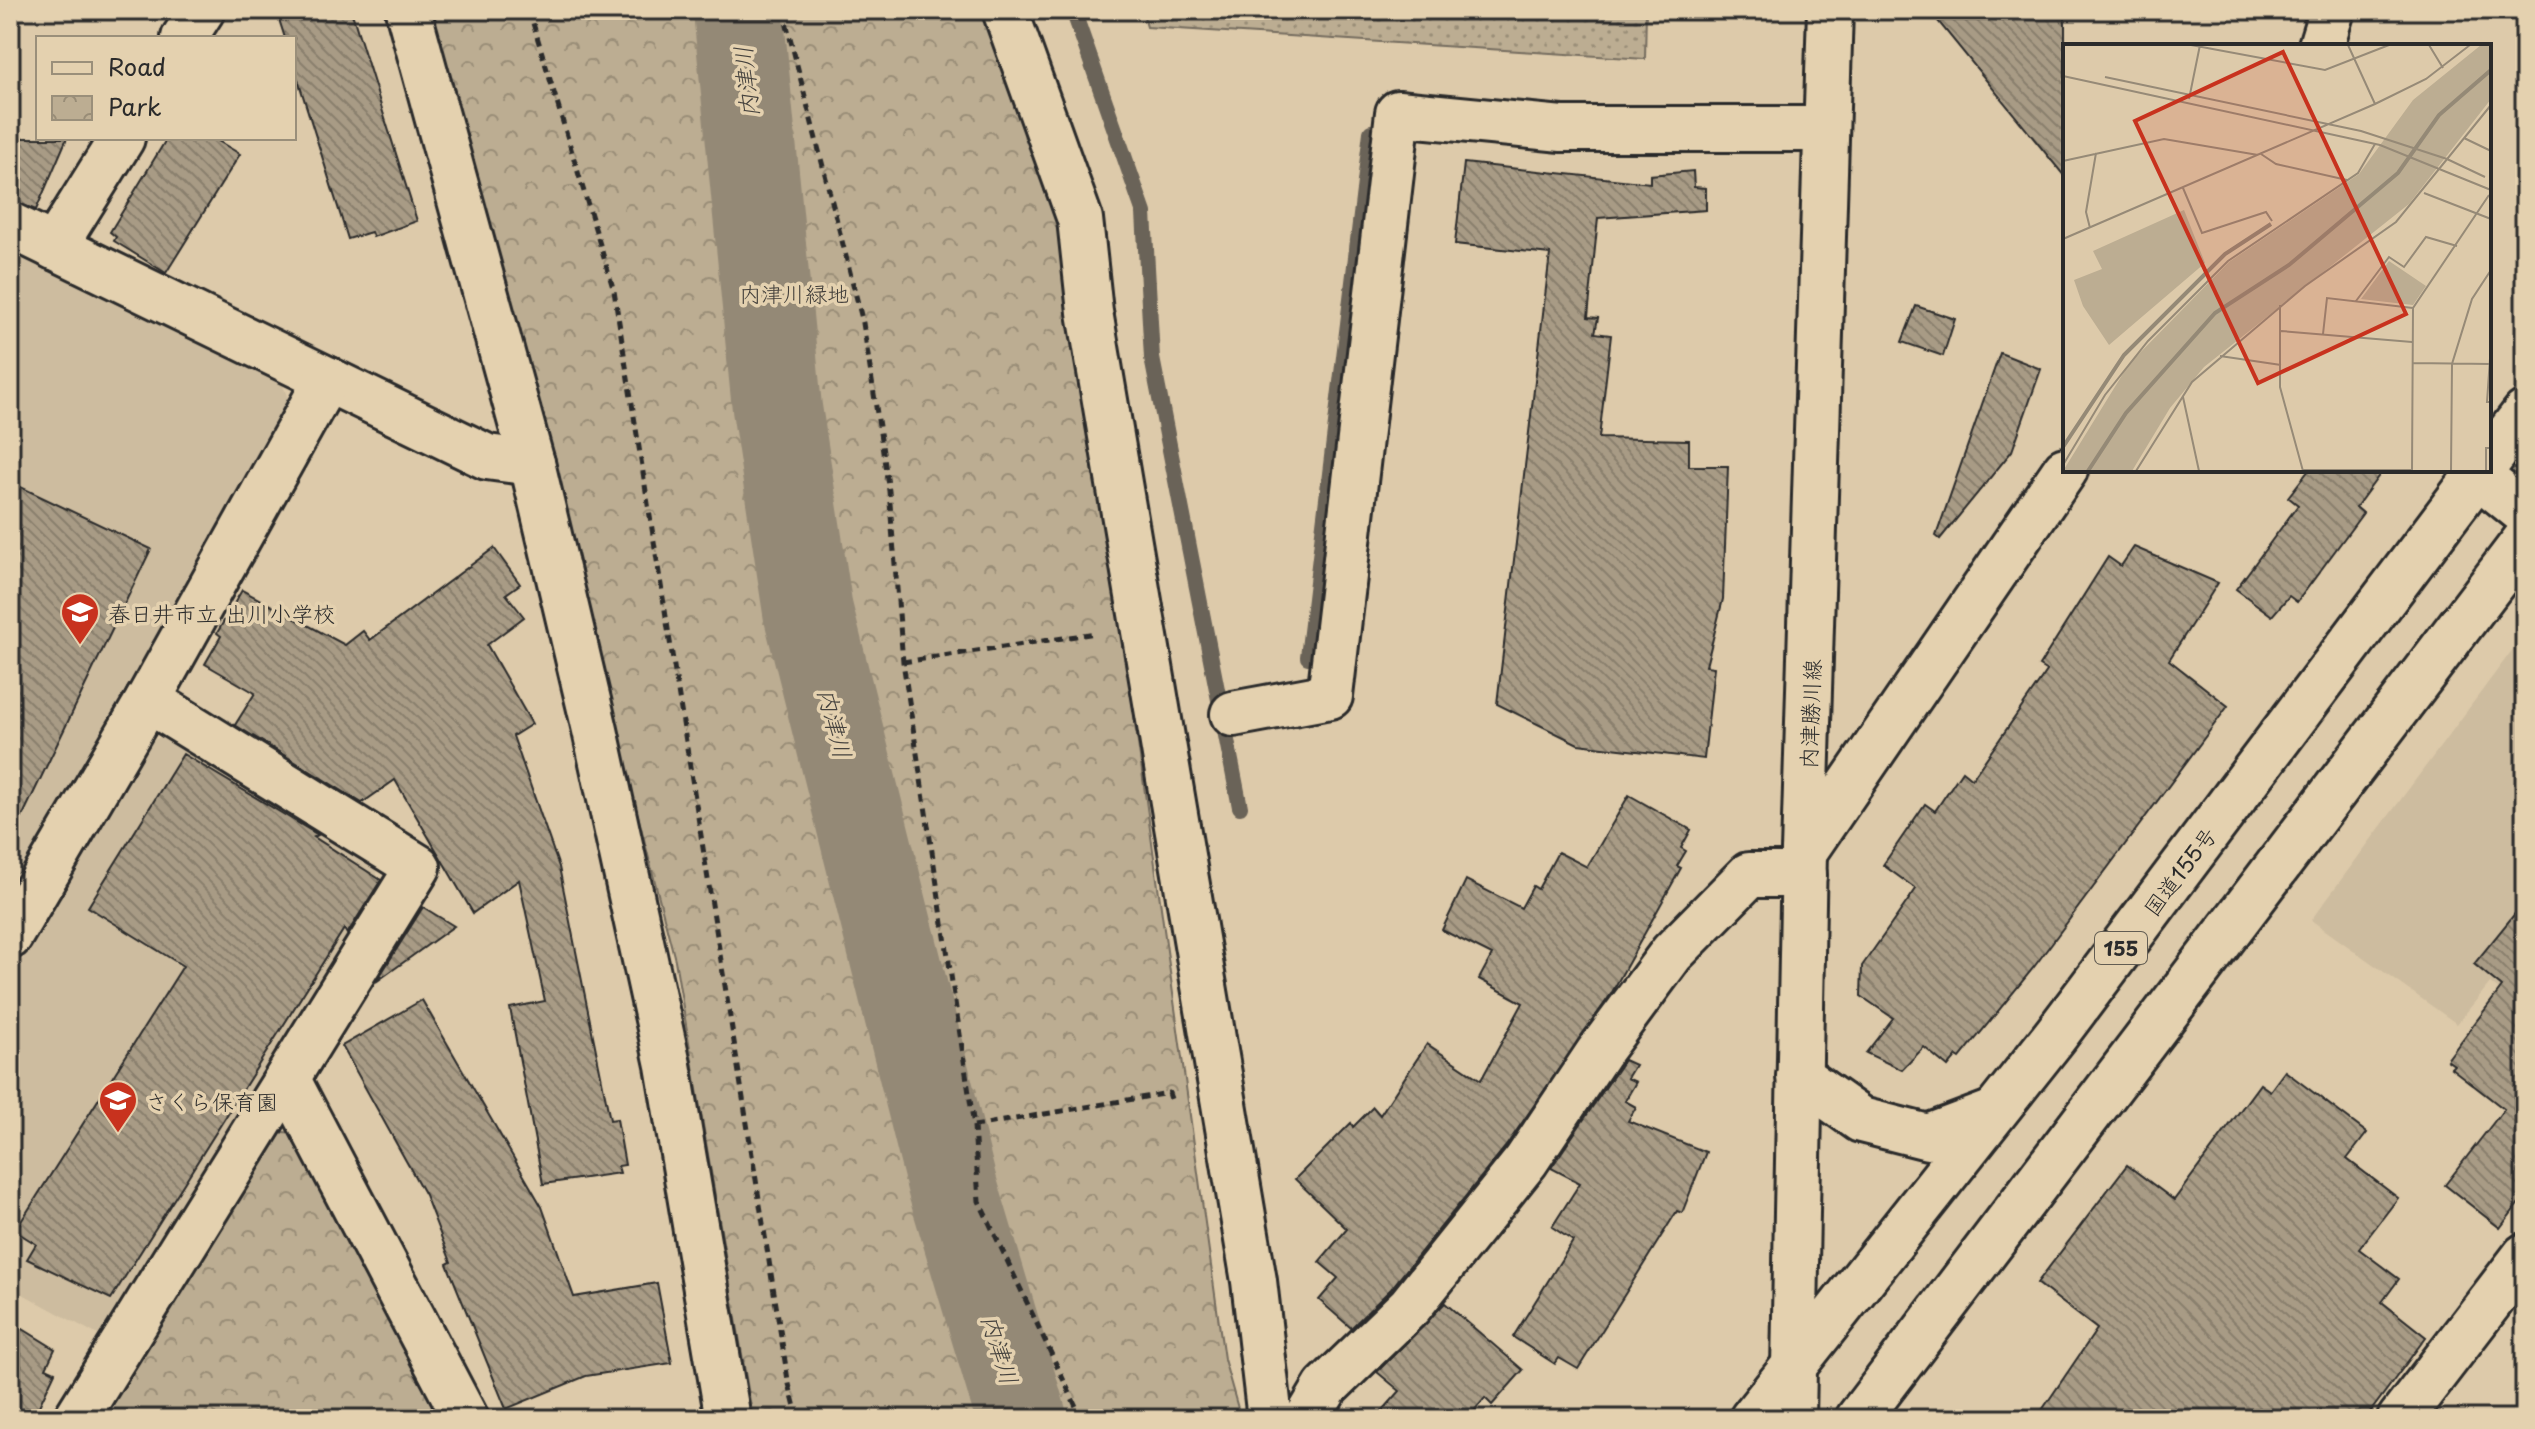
<svg xmlns="http://www.w3.org/2000/svg" width="2535" height="1429" viewBox="0 0 2535 1429" font-family="'Playpen Sans','Klee One',sans-serif">
<style>
.built{fill:#cdbc9f}
.grass{fill:url(#grass-dots);stroke:#746c5e;stroke-width:2}
.park{fill:url(#park-crowns);stroke:#746c5e;stroke-width:2}
.lines{fill:none;stroke-linecap:round;stroke-linejoin:round}
.stream{stroke:#6a6358;stroke-width:16}
.river{stroke:#948976;stroke-width:90}
.building{fill:url(#building-back-hatch);stroke:#2b2b2b;stroke-width:2}
.street-casing{stroke:#2b2b2b;stroke-width:50}
.secondary-casing{stroke:#2b2b2b;stroke-width:50}
.highway-casing{stroke:#2b2b2b;stroke-width:50}
.path{stroke:#2b2b2b;stroke-width:5;stroke-dasharray:8 6;stroke-linecap:butt}
.street{stroke:#e4d1af;stroke-width:44}
.secondary{stroke:#e4d1af;stroke-width:44}
.highway{stroke:#e4d1af;stroke-width:44}
.labels{text-anchor:middle;dominant-baseline:central;stroke-width:7;stroke-linejoin:round;paint-order:stroke}
.shield{fill:#e4d1af;stroke:#625d53;stroke-width:2}
.shield-label{font-size:20px;font-weight:bold;fill:#2b2b2b}
.park-label{font-size:22px;fill:#413e3a;stroke:#e4d1af}
.poi-label{font-size:22px;fill:#2b2b2b;stroke:#e4d1af;text-anchor:start}
.street-label{font-size:22px;fill:#2b2b2b;stroke:#e4d1af}
.water-label{font-size:24px;font-style:italic;fill:#45423e;stroke:#e4d1af}
.inset-river{fill:none;stroke:#948976;stroke-width:4}
.inset-road{fill:none;stroke:#968a77;stroke-width:2}
.view{fill:#c8321e;fill-opacity:0.15;stroke:#c8321e;stroke-width:4}
.inset-edge{fill:none;stroke:#2b2b2b;stroke-width:4}
</style>
<defs>
<pattern id="grass-dots" width="8" height="8" patternUnits="userSpaceOnUse" patternTransform="scale(2)"><rect width="8" height="8" fill="#bcad92"/><path d="M2 2h.1M6 6h.1" fill="none" stroke="#998d77" stroke-width="1.8" stroke-linecap="round"/></pattern>
<pattern id="park-crowns" width="20" height="18" patternUnits="userSpaceOnUse" patternTransform="scale(2)"><rect width="20" height="18" fill="#bcad92"/><path d="M2 6a3 3 0 1 1 6 0M12 15a3 3 0 1 1 6 0" fill="none" stroke="#998d77"/></pattern>
<pattern id="building-back-hatch" width="6" height="6" patternUnits="userSpaceOnUse" patternTransform="scale(2)"><rect width="6" height="6" fill="#a89b85"/><path d="M-1 5l2 2M0 0l6 6M5-1l2 2" fill="none" stroke="#897f6d"/></pattern>
</defs>
<rect width="100%" height="100%" fill="#ddcaaa"/>
<filter id="ink" filterUnits="userSpaceOnUse"><feTurbulence type="fractalNoise" baseFrequency=".0125" numOctaves="2"/><feDisplacementMap in="SourceGraphic" scale="16" xChannelSelector="R" yChannelSelector="G"/><feConvolveMatrix kernelMatrix="1 2 1 2 8 2 1 2 1" color-interpolation-filters="sRGB"/></filter>
<g filter="url(#ink)">
<!-- built -->
<g class="built">
<polygon points="10,252 281,380 290,404 10,888"/>
<polygon points="2525,633 2525,1010 2490,983 2457,1024 2311,920"/>
<polygon points="168,734 375,867 381,889 98,1335 10,1287 10,981 149,742"/>
</g>
<!-- grass -->
<polygon class="grass" points="1142,10 1646,10 1645,59 1147,27"/>
<!-- park -->
<g class="park">
<polygon points="431,10 990,10 1065,220 1224,1359 1241,1419 753,1419 675,960"/>
<polygon points="282,1132 303,1133 444,1419 99,1419"/>
</g>
<g class="lines">
<!-- stream -->
<g class="stream">
<polyline points="1073,10 1144,213 1152,358 1240,807"/>
<polyline points="1308,657 1371,132"/>
</g>
<!-- river -->
<polyline class="river" points="738,10 777,408 808,611 952,1185 1022,1419"/>
</g>
<!-- building -->
<g class="building">
<polygon points="276,10 351,10 417,221 373,237 371,232 348,239 294,67 294,38 285,38"/>
<polygon points="1929,10 2065,10 2065,177"/>
<polygon points="10,138 67,138 36,210 10,200"/>
<polygon points="167,138 213,138 240,154 166,273 114,241 116,237 110,232"/>
<polygon points="1464,163 1650,183 1650,175 1693,171 1694,187 1706,188 1706,210 1598,218 1588,317 1598,318 1595,333 1611,335 1599,438 1689,440 1689,466 1728,466 1723,599 1706,666 1714,667 1704,759 1578,744 1497,704 1550,254 1455,244"/>
<polygon points="1916,306 1955,319 1943,356 1902,342"/>
<polygon points="2000,353 2041,369 2012,451 1940,539 1936,536"/>
<polygon points="2309,470 2383,470 2356,507 2363,513 2297,602 2289,596 2272,616 2236,589 2298,505 2288,497"/>
<polygon points="10,482 151,549 10,842"/>
<polygon points="2134,547 2218,583 2169,660 2228,706 2034,967 1960,1058 1957,1056 1948,1067 1924,1047 1902,1070 1866,1053 1893,1018 1861,996 1862,966 1916,889 1883,865 1925,804 1935,811 1962,771 1972,779 2047,671 2039,666 2108,557 2121,566"/>
<polygon points="494,548 520,584 506,594 524,617 487,645 532,724 513,736 559,867 610,1120 617,1119 625,1165 618,1166 620,1173 543,1184 510,1008 545,1001 519,880 473,913 395,780 362,803 235,725 255,693 205,664 221,636 217,633 242,590 345,645 363,631 370,640"/>
<polygon points="183,754 318,835 314,837 381,880 347,934 344,929 111,1299 27,1259 36,1244 15,1231 183,966 88,907"/>
<polygon points="1629,795 1691,830 1681,848 1686,851 1677,866 1681,868 1611,994 1506,1146 1391,1289 1351,1328 1319,1300 1338,1278 1319,1262 1347,1229 1295,1179 1351,1123 1353,1127 1373,1107 1380,1115 1427,1044 1481,1080 1523,1003 1479,979 1492,955 1442,930 1466,880 1521,908 1533,886 1538,889 1558,852 1587,867"/>
<polygon points="2525,901 2525,1195 2500,1228 2445,1185 2504,1109 2451,1068 2454,1065 2447,1060 2502,987 2474,964"/>
<polygon points="423,907 454,926 376,982"/>
<polygon points="422,1000 542,1207 574,1297 657,1283 672,1363 586,1376 506,1409 447,1264 451,1262 425,1195 342,1046"/>
<polygon points="1624,1060 1635,1065 1627,1078 1636,1082 1625,1101 1636,1107 1628,1121 1706,1152 1682,1213 1677,1211 1578,1369 1559,1358 1555,1364 1513,1337 1573,1241 1552,1227 1580,1183 1551,1168"/>
<polygon points="2285,1071 2367,1133 2347,1159 2398,1198 2359,1249 2399,1279 2382,1302 2426,1337 2365,1419 2036,1419 2097,1329 2037,1283 2127,1165 2174,1200 2260,1084 2270,1091"/>
<polygon points="1445,1303 1523,1370 1492,1405 1485,1398 1467,1419 1375,1419 1400,1391 1377,1372"/>
<polygon points="10,1321 55,1349 46,1368 55,1372 33,1419 10,1419"/>
</g>
<g class="lines">
<defs>
<g id="street">
<polyline points="408,10 532,463 595,730 668,1065 728,1419"/>
<polyline points="1005,10 1080,219 1090,312 1254,1281 1270,1419"/>
<polyline points="184,38 202,10"/>
<polyline points="2321,46 2332,10"/>
<polyline points="10,225 487,457 532,463"/>
<polyline points="54,247 122,138"/>
<polyline points="1233,714 1330,696 1398,113 1562,129 1826,129"/>
<polyline points="1804,852 2065,470"/>
<polyline points="10,936 148,700 327,379"/>
<polyline points="288,1080 466,1419"/>
<polyline points="76,1419 418,867 148,700"/>
<polyline points="1307,1419 1326,1387 1410,1306 1526,1161 1598,1053 1672,953 1749,875 1804,875"/>
<polyline points="2400,1419 2525,1256"/>
</g>
<g id="secondary">
<polyline points="2478,475 2525,513"/>
<polyline points="1799,1076 1861,1120 1928,1137 1994,1112"/>
<polyline points="1793,1419 1804,852 1830,10"/>
</g>
<g id="highway">
<polyline points="2489,460 2525,413"/>
<polyline points="1752,1419 2055,1036 2481,470"/>
<polyline points="1858,1419 2525,540"/>
</g>
</defs>
<!-- street casing -->
<use href="#street" class="street-casing"/>
<!-- secondary casing -->
<use href="#secondary" class="secondary-casing"/>
<!-- highway casing -->
<use href="#highway" class="highway-casing"/>
<!-- path -->
<g class="path">
<polyline points="529,10 614,291 788,1380 798,1419"/>
<polyline points="783,10 863,323 889,491 903,662 974,1126 979,1201 1082,1419"/>
<polyline points="903,662 1096,633"/>
<polyline points="974,1126 1169,1093 1172,1102"/>
</g>
<!-- street -->
<use href="#street" class="street"/>
<!-- secondary -->
<use href="#secondary" class="secondary"/>
<!-- highway -->
<use href="#highway" class="highway"/>
</g>
</g>
<!-- icons -->
<defs>
<symbol id="school-pin" viewBox="-11 -11 22 30"><path d="M0 17L-7.5 6A9.5 9.5 0 1 1 7.5 6Z" fill="#c8321e" stroke="#e4d1af"/><path d="M0-5L7-2L0 1L-7-2ZM-4 1L0 2.5L4 1V4Q0 6-4 4Z" fill="#fff"/></symbol>
</defs>
<g fill-rule="evenodd">
<use href="#school-pin" x="58" y="590" width="44" height="60"/>
<use href="#school-pin" x="96" y="1078" width="44" height="60"/>
</g>
<g class="labels">
<!-- shield labels -->
<rect class="shield" x="2095" y="932" width="52" height="32" rx="6"/>
<g class="shield-label">
<text x="2121" y="948">155</text>
</g>
<!-- park labels -->
<g class="park-label">
<text x="794" y="292">内津川緑地</text>
</g>
<!-- poi labels -->
<g class="poi-label">
<text x="108" y="612">春日井市立 出川小学校</text>
<text x="146" y="1100">さくら保育園</text>
</g>
<!-- street labels -->
<g class="street-label">
<text transform="translate(1809 714) rotate(-88)">内津勝川線</text>
<text transform="translate(2179 871) rotate(-53)">国道155号</text>
</g>
<!-- water labels -->
<g class="water-label">
<text transform="translate(745 82) rotate(-96)">内津川</text>
<text transform="translate(836 723) rotate(76)">内津川</text>
<text transform="translate(1001 1349) rotate(73)">内津川</text>
</g>
</g>
<!-- overview -->
<g transform="translate(2063 44)">
<rect width="428" height="428" fill="#ddcaaa"/>
<path d="M121,166L142,219L46,301L20,262L11,236L39,225L30,207Z" fill="#bcad92"/>
<path d="M418,1H428V55L346,160L141,323L107,364L69,427H0L66,320L166,218L296,130L350,56ZM326,217L363,242L350,261L298,255Z" fill="#bcad92"/>
<path d="M130,257L139,267L98,311L87,300Z" fill="#bcad92"/>
<path class="inset-river" d="M0,403L61,311L162,210L208,180M25,427L63,369L152,269L226,221L335,129L376,71L428,26"/>
<path class="inset-road" d="M128,1L262,26L326,1M285,1L312,60M366,1L380,24M0,32L317,101L428,146M42,33L298,87L384,115L422,133M126,55L137,1M401,94L428,107M198,110L213,120L284,136M0,117L101,95L195,111M120,144L139,189L203,168L209,177M361,149L428,175M27,184L23,168L33,109M0,195L312,60L363,35L407,1M293,257L326,213L341,223L363,193L394,202M217,261V343L240,427M218,287L349,298M260,290L264,254L350,264M428,300L424,358H428M157,312L218,321M349,319L428,320M120,353L136,427M0,421L42,351L85,297L165,217L295,129L312,100M239,426H349M73,427L129,338L242,242L333,178L428,61M349,427L350,264L426,151M388,427L389,320L409,255L428,226M423,427V404H428"/>
<path class="view" d="M220,8L343,270L195,339L72,77Z"/>
<rect width="428" height="428" class="inset-edge"/>
</g>
<!-- margin -->
<rect width="2535" height="1429" fill="none" stroke="#e4d1af" stroke-width="40"/>
<rect x="20" y="20" width="2495" height="1389" fill="none" stroke="#2b2b2b" stroke-width="3" filter="url(#ink)"/>
<!-- legend -->
<rect x="36" y="36" width="260" height="104" fill="#e4d1af" stroke="#9a8f7a" stroke-width="2"/>
<rect x="52" y="62" width="40" height="12" fill="#e4d1af" stroke="#9a8f7a" stroke-width="2"/>
<text x="108" y="76" font-size="24" fill="#2b2b2b">Road</text>
<rect x="52" y="96" width="40" height="24" fill="url(#park-crowns)" stroke="#9a8f7a" stroke-width="2"/>
<text x="108" y="116" font-size="24" fill="#2b2b2b">Park</text>
</svg>
